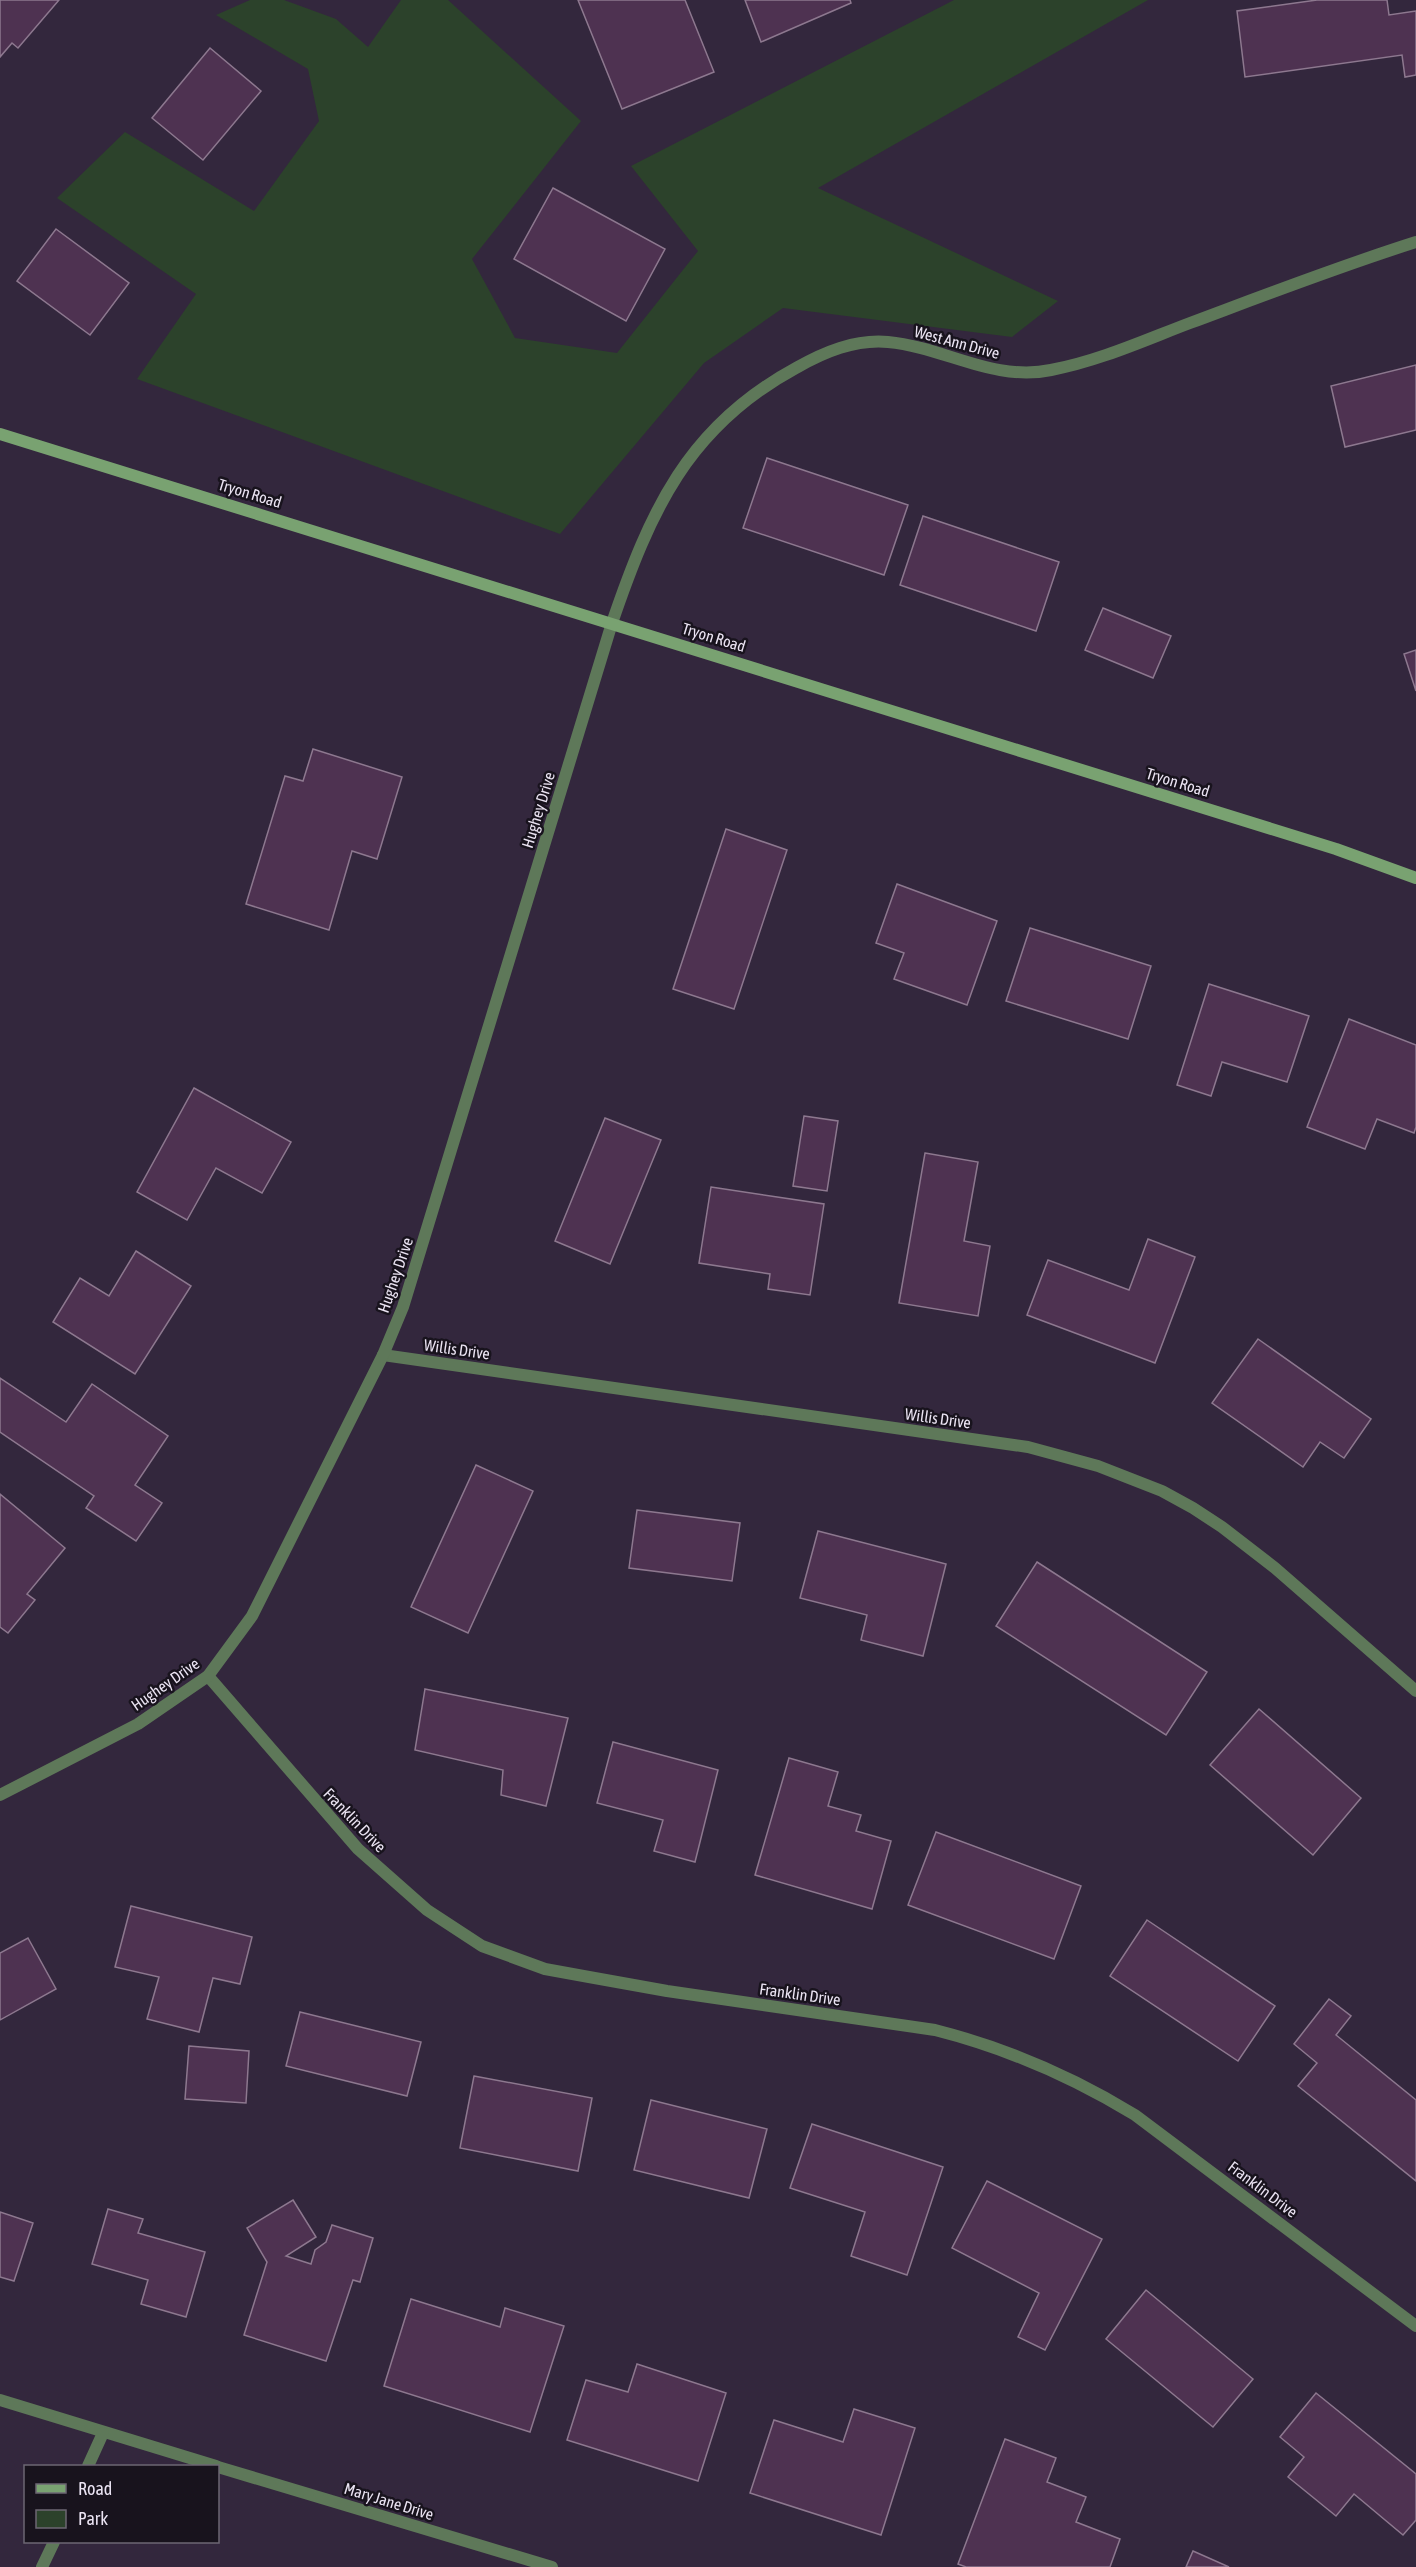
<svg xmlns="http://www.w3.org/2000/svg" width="1416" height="2567" viewBox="0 0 1416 2567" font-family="'Asap Condensed',sans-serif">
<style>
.green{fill:#2c422b}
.building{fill:#4e3251;stroke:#8d788f;stroke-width:1.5}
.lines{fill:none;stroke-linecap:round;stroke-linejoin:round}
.street{stroke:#5e7859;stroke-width:12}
.secondary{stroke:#79a271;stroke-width:12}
.labels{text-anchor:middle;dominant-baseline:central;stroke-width:5;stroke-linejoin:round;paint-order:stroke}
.street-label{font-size:16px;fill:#ebe4f3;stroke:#18131d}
</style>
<rect width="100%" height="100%" fill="#33273d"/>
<!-- green -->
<polygon class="green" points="250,0 284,0 336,19 368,47 401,0 448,0 581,121 472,259 515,338 617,353 698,251 631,166 954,0 1148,0 818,188 1058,301 1012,337 783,308 704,363 560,534 137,379 196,294 57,198 125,132 254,211 319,121 308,69 216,15"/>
<!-- building -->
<g class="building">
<polygon points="0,0 59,0 18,48 12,43 0,57"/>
<polygon points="578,0 685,0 714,72 622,109"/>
<polygon points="745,0 850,0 851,3 761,42"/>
<polygon points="1317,0 1387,0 1389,15 1416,11 1416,75 1405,77 1402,55 1245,77 1237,11"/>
<polygon points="210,48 261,91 203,160 152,118"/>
<polygon points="553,188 665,249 626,321 514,259"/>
<polygon points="56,229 129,283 90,335 17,281"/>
<polygon points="1416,365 1416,430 1345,447 1331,386"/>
<polygon points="767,458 908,505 884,575 743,528"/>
<polygon points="923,516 1059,562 1036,631 900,585"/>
<polygon points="1103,608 1171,636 1153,678 1085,650"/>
<polygon points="1416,650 1416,691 1404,654"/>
<polygon points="313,749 402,777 377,859 352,851 329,930 246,904 285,776 303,781"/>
<polygon points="726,829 787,850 734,1009 673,989"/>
<polygon points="897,884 997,921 967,1005 894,979 904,953 876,943"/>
<polygon points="1030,928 1151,966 1128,1039 1006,1001"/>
<polygon points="1209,984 1309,1016 1287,1082 1222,1062 1211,1096 1177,1085"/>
<polygon points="1349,1019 1416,1045 1416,1127 1414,1133 1377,1119 1365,1149 1307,1127"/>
<polygon points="194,1088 291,1142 262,1193 216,1168 187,1220 137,1192"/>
<polygon points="804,1116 838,1121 827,1191 793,1186"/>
<polygon points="605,1118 661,1140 610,1264 555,1241"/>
<polygon points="925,1153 978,1162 964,1241 990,1246 978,1316 899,1303"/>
<polygon points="711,1187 824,1204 810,1295 768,1289 770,1274 699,1263"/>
<polygon points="1148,1239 1195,1257 1155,1363 1027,1315 1048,1260 1129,1290"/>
<polygon points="136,1251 191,1286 135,1374 53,1322 80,1278 109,1296"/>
<polygon points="1258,1339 1371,1419 1344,1458 1320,1442 1303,1467 1212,1403"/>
<polygon points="0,1378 66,1422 92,1384 168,1436 135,1485 162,1503 136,1541 86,1508 94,1496 0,1432"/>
<polygon points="476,1465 533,1491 468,1633 411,1607"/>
<polygon points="0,1494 65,1548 27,1594 35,1600 8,1633 0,1627"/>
<polygon points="637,1510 740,1523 732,1581 629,1568"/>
<polygon points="818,1531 946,1564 923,1656 861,1640 867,1615 800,1598"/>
<polygon points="1037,1562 1207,1672 1166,1735 996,1626"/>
<polygon points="425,1689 568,1718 546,1806 501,1795 503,1770 415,1750"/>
<polygon points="1259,1709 1361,1798 1313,1855 1210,1765"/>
<polygon points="613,1742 718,1770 695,1862 654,1851 663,1820 597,1803"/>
<polygon points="789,1758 838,1772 828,1806 861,1815 856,1831 891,1841 872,1909 755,1875"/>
<polygon points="936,1832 1081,1886 1054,1959 908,1905"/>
<polygon points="131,1906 252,1937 240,1984 213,1978 199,2032 147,2019 159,1977 115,1967"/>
<polygon points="1147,1920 1275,2006 1238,2061 1110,1976"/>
<polygon points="28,1938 56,1989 0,2020 0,1953"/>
<polygon points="1329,1999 1351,2016 1336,2035 1416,2100 1416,2181 1298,2086 1317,2063 1294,2044"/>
<polygon points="300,2012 421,2042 407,2096 286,2066"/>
<polygon points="189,2046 249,2051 246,2103 185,2099"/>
<polygon points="474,2076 592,2098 578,2171 460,2148"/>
<polygon points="651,2100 767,2129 749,2198 634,2170"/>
<polygon points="812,2124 943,2167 907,2275 851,2256 865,2212 790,2188"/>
<polygon points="987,2181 1102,2239 1045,2350 1018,2337 1039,2293 952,2248"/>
<polygon points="293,2200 316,2237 286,2256 311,2264 315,2250 326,2242 332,2225 373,2238 360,2282 353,2280 326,2361 244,2335 267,2262 247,2228"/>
<polygon points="108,2209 143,2219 138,2233 205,2252 186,2317 141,2304 148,2280 92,2264"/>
<polygon points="0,2212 33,2223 14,2281 0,2277"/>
<polygon points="1146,2290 1253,2379 1213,2427 1106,2339"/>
<polygon points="411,2299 500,2327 505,2308 564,2326 530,2432 384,2386"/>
<polygon points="637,2364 726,2393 698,2481 567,2440 586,2380 628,2392"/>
<polygon points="1316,2393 1416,2474 1416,2520 1403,2535 1354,2494 1336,2516 1288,2477 1304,2457 1280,2437"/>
<polygon points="854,2409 915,2428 881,2535 750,2493 774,2420 843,2442"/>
<polygon points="1005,2439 1056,2458 1047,2482 1086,2497 1076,2522 1120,2539 1110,2567 966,2567 958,2564"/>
<polygon points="1193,2551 1229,2567 1186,2567"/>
</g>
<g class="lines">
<!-- street -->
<g class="street">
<polyline points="383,1355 1028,1447 1098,1466 1162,1491 1193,1508 1222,1527 1275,1568 1416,1691"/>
<path d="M208,1676L358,1849L427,1910L482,1946L545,1969L589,1977L667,1991L935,2030C1006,2048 1071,2076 1135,2115L1416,2326"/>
<path d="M0,1795L138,1724L208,1676L252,1616L383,1355L403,1307L612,623C650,512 687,427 796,368C824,352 855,339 888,342C944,347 993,382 1051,370C1099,361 1145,340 1190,323C1265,295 1340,266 1416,242"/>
<polyline points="0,2400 216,2466"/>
<polyline points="88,2466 103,2433"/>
<polyline points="218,2467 552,2567"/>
<polyline points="42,2567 54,2542"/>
</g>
<!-- secondary -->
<polyline class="secondary" points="0,434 1336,849 1416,878"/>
</g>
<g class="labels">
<!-- street labels -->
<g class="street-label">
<text transform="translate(957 342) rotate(15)">West Ann Drive</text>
<text transform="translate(250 493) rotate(17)">Tryon Road</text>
<text transform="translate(714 637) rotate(17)">Tryon Road</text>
<text transform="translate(1178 782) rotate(17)">Tryon Road</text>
<text transform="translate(538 810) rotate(-73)">Hughey Drive</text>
<text transform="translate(395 1275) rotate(-71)">Hughey Drive</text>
<text transform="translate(457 1349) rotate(8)">Willis Drive</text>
<text transform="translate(938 1418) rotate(8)">Willis Drive</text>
<text transform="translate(165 1684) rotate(-35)">Hughey Drive</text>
<text transform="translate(355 1820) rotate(46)">Franklin Drive</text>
<text transform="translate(800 1994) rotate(8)">Franklin Drive</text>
<text transform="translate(1263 2189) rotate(37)">Franklin Drive</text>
<text transform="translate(389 2501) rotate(17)">Mary Jane Drive</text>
</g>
</g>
<!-- legend -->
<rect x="24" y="2465" width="195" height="78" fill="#18131d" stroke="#6c6773" stroke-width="1.5"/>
<rect x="36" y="2484" width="30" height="9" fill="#79a271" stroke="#6c6773" stroke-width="1.5"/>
<text x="78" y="2495" font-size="18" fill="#ebe4f3">Road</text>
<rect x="36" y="2510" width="30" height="18" fill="#2c422b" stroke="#6c6773" stroke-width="1.5"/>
<text x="78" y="2525" font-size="18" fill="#ebe4f3">Park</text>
</svg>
